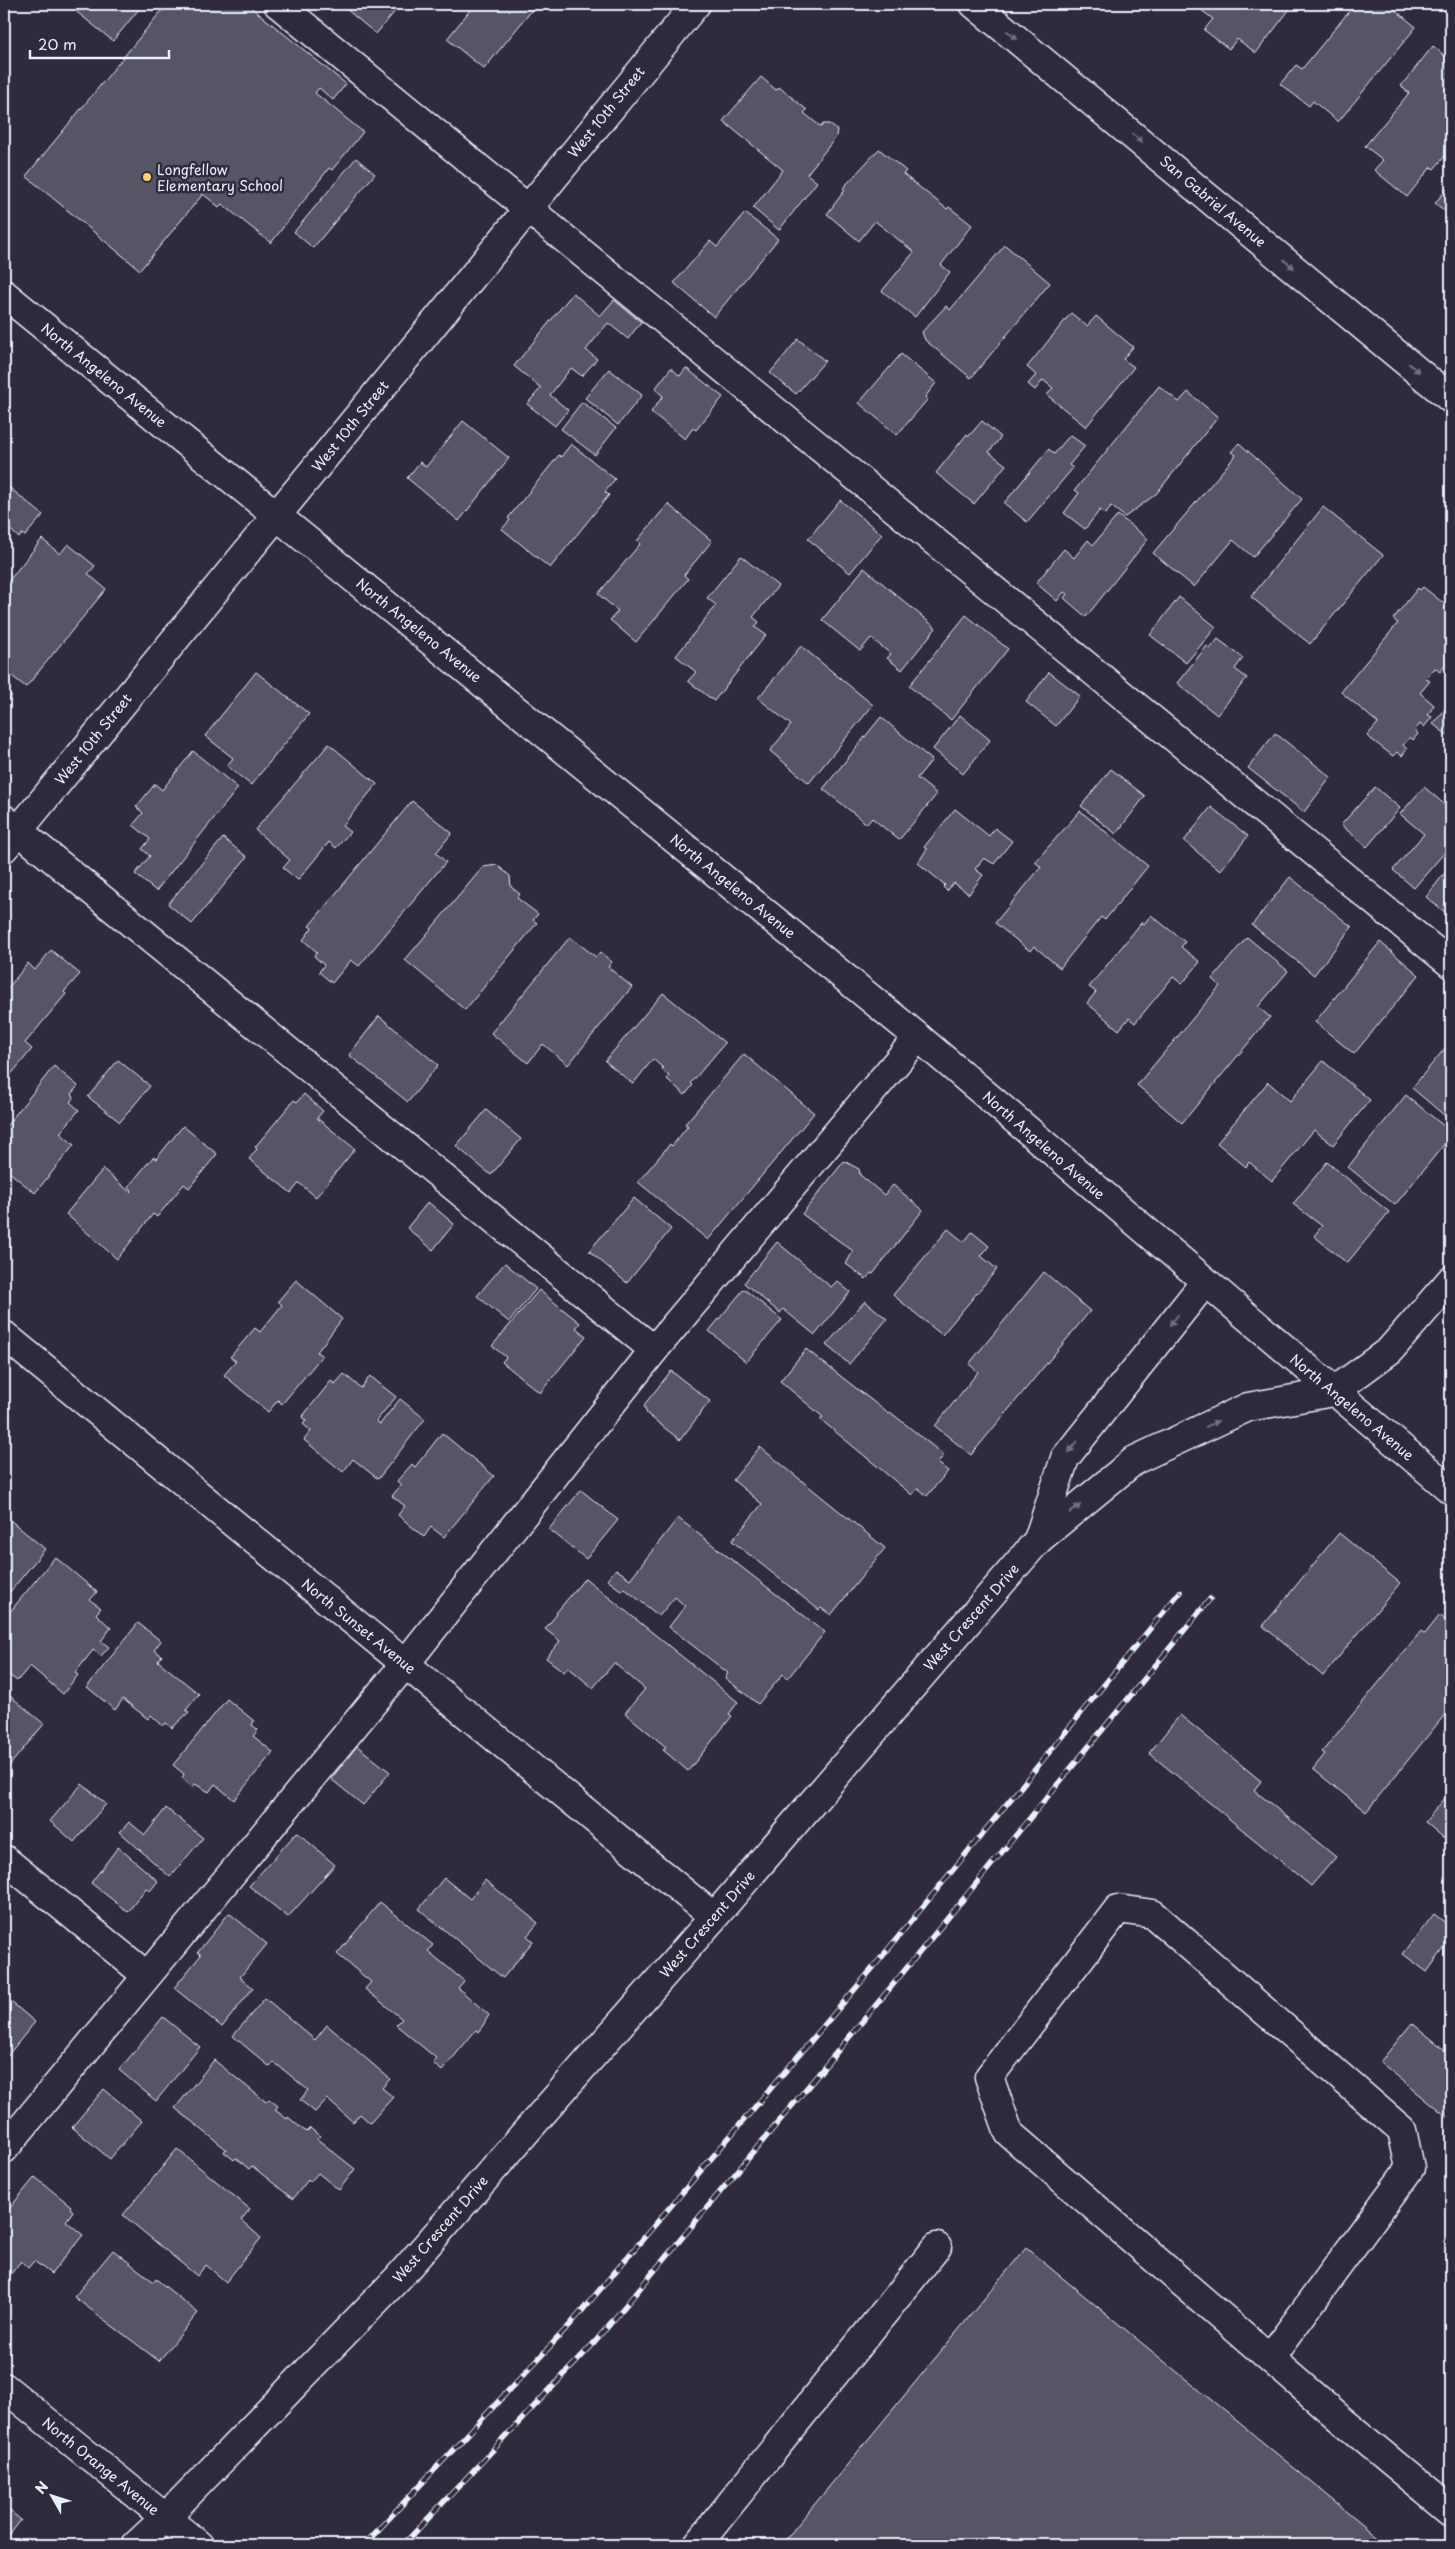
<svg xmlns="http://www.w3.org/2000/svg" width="1455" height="2549" viewBox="0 0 1455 2549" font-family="'Playpen Sans',sans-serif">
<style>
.building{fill:#575565;stroke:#e8f1f8}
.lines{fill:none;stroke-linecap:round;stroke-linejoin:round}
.minor-casing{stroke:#e8f1f8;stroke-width:31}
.major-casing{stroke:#e8f1f8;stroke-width:31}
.minor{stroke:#2f2a3d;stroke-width:28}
.major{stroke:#2f2a3d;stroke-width:28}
.rail-casing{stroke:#e8f1f8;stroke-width:5.5}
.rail{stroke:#2f2a3d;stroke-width:4;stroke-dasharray:11;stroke-linecap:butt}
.oneway{fill:#70707e}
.poi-dot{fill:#ffd166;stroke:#2f2a3d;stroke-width:2}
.labels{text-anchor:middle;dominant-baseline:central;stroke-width:5;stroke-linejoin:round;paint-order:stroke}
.street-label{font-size:14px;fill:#e8f1f8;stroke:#2f2a3d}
.poi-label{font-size:14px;fill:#e8f1f8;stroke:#2f2a3d;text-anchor:start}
</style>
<rect width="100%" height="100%" fill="#2f2a3d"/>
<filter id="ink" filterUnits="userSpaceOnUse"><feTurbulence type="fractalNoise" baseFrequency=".02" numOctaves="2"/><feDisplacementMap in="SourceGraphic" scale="10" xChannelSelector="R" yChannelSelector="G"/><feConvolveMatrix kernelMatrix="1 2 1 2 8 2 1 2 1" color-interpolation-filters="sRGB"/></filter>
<g filter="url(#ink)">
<!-- building -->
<g class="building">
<polygon points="67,4 143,4 113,41"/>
<polygon points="167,4 247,4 346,84 333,100 319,88 315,93 363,132 332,170 329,168 271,243 222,204 219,207 203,194 140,270 26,176"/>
<polygon points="340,4 401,4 376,34"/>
<polygon points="475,4 537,4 484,69 447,39"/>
<polygon points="1198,4 1292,4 1293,5 1256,53 1237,39 1229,49 1204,30 1213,19 1196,6"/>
<polygon points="1355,4 1388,4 1416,27 1338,122 1313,101 1309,106 1280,84 1296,65 1302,69"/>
<polygon points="1433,46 1451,61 1451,142 1448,147 1451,149 1434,169 1431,167 1407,197 1374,170 1383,160 1365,146 1409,93 1401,86"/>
<polygon points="761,77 776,90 779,87 807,110 804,113 821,127 823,124 829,124 837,130 836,137 807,174 817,182 779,230 753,208 783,170 723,121"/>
<polygon points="879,149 906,171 903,174 947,209 949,207 972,225 941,265 950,272 915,317 882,291 914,252 875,221 859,241 827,214 845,190 843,188"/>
<polygon points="356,158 375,174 313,248 294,232"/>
<polygon points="1451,184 1451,216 1435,203"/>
<polygon points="745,213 778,239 714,317 674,283 710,241 717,247"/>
<polygon points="1005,245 1050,283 971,378 925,340 922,332 946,306 950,310"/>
<polygon points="573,293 600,316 614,300 641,322 628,339 608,323 586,350 597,359 582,376 571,368 550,395 568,410 555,426 527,404 541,388 514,366"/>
<polygon points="1071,313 1087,326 1096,316 1133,347 1123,359 1134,367 1086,427 1047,395 1053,388 1043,380 1035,390 1028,384 1036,375 1027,367"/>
<polygon points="798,339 825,361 796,394 770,373"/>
<polygon points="901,354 936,383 925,397 928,399 897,435 859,403"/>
<polygon points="671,368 680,376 686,368 723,397 696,430 693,428 685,439 651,412 663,396 655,389"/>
<polygon points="609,369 642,395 618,425 585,398"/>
<polygon points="1159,386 1179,402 1188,392 1218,417 1156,494 1125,517 1111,506 1106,514 1100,510 1085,529 1064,513 1079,493 1075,490"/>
<polygon points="582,402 616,428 595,455 561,429"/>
<polygon points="463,421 509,458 459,521 407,478 420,462 426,467"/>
<polygon points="982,421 1001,437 989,452 1006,465 974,504 936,473 967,434 969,436"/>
<polygon points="1070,435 1085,446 1069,465 1073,468 1027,522 1004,503 1049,449 1054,454"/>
<polygon points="1239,443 1302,499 1253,557 1233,540 1194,587 1153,553 1236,455 1231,452"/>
<polygon points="571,444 615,479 605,492 609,495 550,568 502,529 510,520 508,518 559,455 561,457"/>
<polygon points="4,483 43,515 25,536 22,534 19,538 4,524"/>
<polygon points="840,500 882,534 850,573 808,539"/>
<polygon points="668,504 712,541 684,575 688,579 636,642 610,620 618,611 598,594 640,544 637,541"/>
<polygon points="1323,507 1383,555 1310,644 1251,597"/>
<polygon points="1118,515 1148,539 1086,617 1064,598 1067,594 1064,592 1057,601 1036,583 1064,549 1074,558 1088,540 1093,545"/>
<polygon points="42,539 60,554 68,544 95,566 88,574 106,589 26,687 4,670 4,612 8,608 4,604 4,587"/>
<polygon points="741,556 778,586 753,617 759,622 755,627 766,635 714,701 688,681 696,672 676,656 716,605 707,598"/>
<polygon points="864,568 936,628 902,670 887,658 891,654 871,638 860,651 822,620"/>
<polygon points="1423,587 1447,606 1444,610 1447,613 1451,610 1451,658 1440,672 1435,668 1426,679 1430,681 1420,693 1434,705 1428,715 1432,717 1424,727 1420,724 1415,730 1418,734 1413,740 1410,737 1403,745 1407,749 1402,756 1397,752 1393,756 1367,736 1378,723 1341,692 1398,623 1393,619 1418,588 1420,590"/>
<polygon points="1179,597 1216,627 1186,663 1150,635"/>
<polygon points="966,615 1008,649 951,720 909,686"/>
<polygon points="1218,639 1243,658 1235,669 1247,678 1217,715 1177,683 1207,646 1210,649"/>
<polygon points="801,646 873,705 809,783 770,751 791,725 758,698"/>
<polygon points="256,672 309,714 251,785 227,766 233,758 205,736"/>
<polygon points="1049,672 1080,696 1056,726 1026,702"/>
<polygon points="4,690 12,696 4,707"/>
<polygon points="1451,702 1451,738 1433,724"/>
<polygon points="960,715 990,740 963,774 933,749"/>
<polygon points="881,717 932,760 917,778 937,794 899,840 872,818 867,824 823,789"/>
<polygon points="1275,733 1331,777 1304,812 1248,768"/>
<polygon points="329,744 377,784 342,826 350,832 336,848 329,842 298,880 283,868 290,860 255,830"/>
<polygon points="193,751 238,788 156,891 135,874 150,856 142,849 150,839 133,825 143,813 136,807 155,784 162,790"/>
<polygon points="1111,769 1145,796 1116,834 1081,806"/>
<polygon points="1375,787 1400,808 1367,847 1341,825"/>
<polygon points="1424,787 1451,810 1451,845 1414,888 1393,870 1424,834 1400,814"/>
<polygon points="412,801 452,833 436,853 446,862 359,966 351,960 332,983 319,972 324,965 314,956 317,952 303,940 312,928 309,926"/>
<polygon points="1211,807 1248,836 1220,871 1184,841"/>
<polygon points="955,809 989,836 995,828 1012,841 994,864 984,858 975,869 983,875 969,894 954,883 947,891 943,887 945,885 918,863 927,849 924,847"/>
<polygon points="1080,811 1148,866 1105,920 1101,917 1060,968 1034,946 1030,951 995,923 1041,867 1035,862"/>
<polygon points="223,838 247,857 192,924 168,904"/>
<polygon points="497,865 510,876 511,887 520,894 517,898 538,914 533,920 537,923 465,1010 405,960 483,867"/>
<polygon points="1451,865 1451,917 1426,897"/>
<polygon points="1290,877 1352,927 1314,975 1252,925"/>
<polygon points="1151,915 1185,942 1181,947 1200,962 1182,984 1173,977 1135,1023 1129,1018 1119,1030 1087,1003 1096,992 1089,987 1142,922 1144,924"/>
<polygon points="570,937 596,957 600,952 612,962 608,967 632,987 568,1065 543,1044 528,1063 491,1033"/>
<polygon points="1247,937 1288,971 1258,1007 1270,1017 1182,1123 1137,1085 1220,986 1212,979"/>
<polygon points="1380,942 1419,975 1354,1054 1315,1022"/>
<polygon points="51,950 80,974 64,992 66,994 25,1043 32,1049 4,1083 4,993 28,963 35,970"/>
<polygon points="663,993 725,1043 691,1083 693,1085 685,1095 667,1079 669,1076 662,1070 663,1068 653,1059 633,1084 605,1061"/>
<polygon points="379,1016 438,1065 408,1102 349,1055"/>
<polygon points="1451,1041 1451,1121 1412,1088"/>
<polygon points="744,1054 814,1113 708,1240 638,1182 670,1144 672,1146 688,1126 685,1124"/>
<polygon points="118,1060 150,1086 120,1122 88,1097"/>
<polygon points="1323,1061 1370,1100 1333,1145 1314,1130 1272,1181 1249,1162 1246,1167 1217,1143 1268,1082 1290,1101"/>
<polygon points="54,1066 78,1086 71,1094 74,1097 70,1102 79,1110 60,1133 74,1145 35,1193 4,1168 6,1164 4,1163 4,1129"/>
<polygon points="304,1094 323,1111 317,1118 355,1149 316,1197 299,1183 291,1193 249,1159 257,1149 255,1147 294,1100 297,1102"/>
<polygon points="1406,1095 1451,1132 1451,1136 1395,1205 1348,1167"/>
<polygon points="486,1110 521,1139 491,1175 456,1146"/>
<polygon points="183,1126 217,1154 189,1188 184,1184 157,1217 153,1214 117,1259 66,1214 103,1169 130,1192 132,1190 128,1187 153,1157 156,1159"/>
<polygon points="844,1161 859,1169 860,1175 884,1195 893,1185 923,1210 873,1274 871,1273 866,1279 846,1264 853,1251 802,1214"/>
<polygon points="1327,1162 1389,1212 1347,1263 1314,1236 1322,1226 1293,1204"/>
<polygon points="634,1198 671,1229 627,1283 589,1251"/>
<polygon points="428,1202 454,1224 433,1250 407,1228"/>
<polygon points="948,1229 964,1242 972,1232 989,1246 981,1256 997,1269 942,1335 893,1295"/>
<polygon points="777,1242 831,1287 837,1281 850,1292 815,1335 783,1309 780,1313 744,1283"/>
<polygon points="505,1263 536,1289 509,1322 477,1296"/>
<polygon points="1044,1272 1090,1311 971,1455 935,1426 978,1372 969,1364"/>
<polygon points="296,1280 342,1319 317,1352 322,1356 282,1404 278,1400 268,1412 224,1375 236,1361 230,1357 255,1328 260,1332 282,1305 278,1301"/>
<polygon points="744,1289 782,1320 746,1362 709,1331"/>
<polygon points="539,1290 580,1323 576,1328 586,1336 540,1393 502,1362 506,1357 492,1346"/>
<polygon points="865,1301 887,1319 849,1364 826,1345"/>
<polygon points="806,1349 889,1414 890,1412 944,1455 938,1463 948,1471 927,1496 918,1488 912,1495 820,1419 823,1417 780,1381"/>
<polygon points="671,1371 710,1401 680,1440 647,1414 644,1405"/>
<polygon points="344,1374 361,1388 370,1376 396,1397 376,1421 380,1424 400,1399 425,1419 378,1479 353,1459 343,1472 304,1440 311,1431 303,1424 306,1421 302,1417 331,1381 335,1384"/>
<polygon points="442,1433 494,1476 444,1537 431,1527 424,1537 398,1515 405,1506 392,1496 401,1485 397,1481 412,1464 415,1467"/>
<polygon points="760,1447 885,1548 831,1615 821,1608 819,1610 732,1541 762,1504 733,1480"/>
<polygon points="581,1490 618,1520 586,1559 549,1529"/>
<polygon points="4,1515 45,1549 10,1592 4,1587"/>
<polygon points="678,1518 825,1632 788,1678 783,1674 758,1704 725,1678 728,1673 669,1627 685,1606 675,1597 659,1616 624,1588 622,1591 607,1580 616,1569 630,1579"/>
<polygon points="1339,1533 1400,1583 1323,1676 1263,1626"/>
<polygon points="55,1557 97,1592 90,1600 101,1608 96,1614 111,1628 101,1641 109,1647 101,1656 93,1650 75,1673 78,1675 63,1694 30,1666 17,1681 8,1674 4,1680 4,1619"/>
<polygon points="585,1578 738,1702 729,1714 732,1716 688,1771 663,1750 666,1747 625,1713 645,1689 614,1663 593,1688 568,1667 564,1672 546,1658 560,1641 545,1629 557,1614 556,1613"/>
<polygon points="1440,1615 1451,1625 1451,1707 1366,1812 1313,1769 1325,1754 1322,1752 1421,1631 1425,1634"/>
<polygon points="138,1623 161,1641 154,1650 162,1656 158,1661 199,1694 186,1710 189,1712 172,1728 166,1723 163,1726 151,1715 148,1719 123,1699 115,1710 87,1687"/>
<polygon points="9,1695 44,1724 4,1772 4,1702"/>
<polygon points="227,1699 254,1721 252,1725 258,1730 253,1736 273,1752 234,1800 215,1784 209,1792 195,1784 192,1787 182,1778 184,1774 173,1765"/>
<polygon points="1180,1715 1261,1781 1254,1790 1336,1857 1311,1886 1149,1753"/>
<polygon points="357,1746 390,1772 363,1805 331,1779"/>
<polygon points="82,1784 106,1804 74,1842 50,1821"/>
<polygon points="1451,1791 1451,1844 1425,1822"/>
<polygon points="166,1808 203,1838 170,1877 120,1832 129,1822 145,1835"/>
<polygon points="297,1832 335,1865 288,1917 249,1886"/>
<polygon points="118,1847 158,1881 150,1891 146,1888 128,1912 91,1883"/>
<polygon points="444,1878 470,1899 485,1880 538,1923 527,1936 533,1941 503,1978 419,1909"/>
<polygon points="380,1902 433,1945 428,1951 464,1981 458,1988 489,2015 479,2032 476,2030 442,2071 433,2063 436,2058 396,2025 402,2019 365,1989 371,1982 337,1954"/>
<polygon points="229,1913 267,1944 240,1977 253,1988 222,2027 174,1988 201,1955 198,1952"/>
<polygon points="1434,1914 1451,1927 1451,1939 1427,1972 1403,1954"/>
<polygon points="4,1996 35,2022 4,2060"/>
<polygon points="265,1998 315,2040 327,2025 390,2079 382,2088 393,2097 370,2123 360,2114 353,2122 327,2099 315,2112 300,2100 308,2090 274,2062 270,2067 233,2036"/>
<polygon points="163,2017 200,2047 156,2101 119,2070"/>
<polygon points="1412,2023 1451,2055 1451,2120 1380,2062"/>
<polygon points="214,2060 266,2102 269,2099 278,2106 275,2110 287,2119 288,2117 306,2132 310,2128 320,2136 317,2139 355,2169 339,2190 318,2173 310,2182 308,2180 293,2199 252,2166 249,2169 236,2158 234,2160 224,2152 226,2149 175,2108"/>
<polygon points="104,2089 142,2121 110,2159 72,2127"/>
<polygon points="177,2149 250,2209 241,2220 261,2238 226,2282 206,2265 197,2276 123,2215"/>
<polygon points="35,2177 71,2206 70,2208 73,2211 66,2221 83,2235 51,2274 34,2261 28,2268 21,2261 10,2275 4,2270 4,2215"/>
<polygon points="1026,2248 1388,2545 781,2545"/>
<polygon points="113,2250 154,2282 156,2279 198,2313 159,2361 74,2297"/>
<polygon points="4,2506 21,2520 4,2542"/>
</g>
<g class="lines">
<defs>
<g id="minor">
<polyline points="278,4 1451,964"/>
<polyline points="4,294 918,1037 1451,1490"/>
<polyline points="4,819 654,1350"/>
<polyline points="4,848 696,4"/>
<polyline points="4,1335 714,1917"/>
<polyline points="1038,1540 1065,1458 1205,1282"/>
<polyline points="4,1859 146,1975"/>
<polyline points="4,2149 405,1664 654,1350 918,1037"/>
<polyline points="1270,2358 1410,2168 1402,2130 1153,1914 1118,1909 989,2077 1009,2133 1339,2418 1451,2511"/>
<polyline points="4,2387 199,2545"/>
<polyline points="136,2545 165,2518 398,2278 714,1917 1038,1540 1135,1460 1248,1407 1333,1392 1390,1350 1451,1280"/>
<polyline points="697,2545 937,2247"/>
</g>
<polyline id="major" points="974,4 1451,399"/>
</defs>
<!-- minor casing -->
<use href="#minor" class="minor-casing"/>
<!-- major casing -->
<use href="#major" class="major-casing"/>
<!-- minor -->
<use href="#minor" class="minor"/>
<!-- major -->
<use href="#major" class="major"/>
<defs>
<g id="rail">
<polyline points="364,2545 569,2326 872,1969 1180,1592"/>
<polyline points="403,2545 595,2342 891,1987 1210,1599"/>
</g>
</defs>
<!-- rail casing -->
<use href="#rail" class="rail-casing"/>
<!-- rail -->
<use href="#rail" class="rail"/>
</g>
<!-- one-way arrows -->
<defs><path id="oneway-solid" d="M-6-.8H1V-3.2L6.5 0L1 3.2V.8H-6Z" transform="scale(1.25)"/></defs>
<g class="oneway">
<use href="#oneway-solid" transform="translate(1012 35) rotate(40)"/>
<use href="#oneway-solid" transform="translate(1137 138) rotate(40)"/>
<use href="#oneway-solid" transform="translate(1289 264) rotate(40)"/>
<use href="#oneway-solid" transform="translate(1414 368) rotate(40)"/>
<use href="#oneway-solid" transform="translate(1174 1320) rotate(129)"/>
<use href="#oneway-solid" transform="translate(1212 1424) rotate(-25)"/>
<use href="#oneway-solid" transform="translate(1073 1447) rotate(129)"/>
<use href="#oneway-solid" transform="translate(1075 1509) rotate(-39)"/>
</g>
</g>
<!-- markers -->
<circle class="poi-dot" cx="147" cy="177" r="5"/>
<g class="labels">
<!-- street labels -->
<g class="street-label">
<text transform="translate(606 112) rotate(-51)">West 10th Street</text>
<text transform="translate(1213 201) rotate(40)">San Gabriel Avenue</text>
<text transform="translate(104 375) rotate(39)">North Angeleno Avenue</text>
<text transform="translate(350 426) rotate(-51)">West 10th Street</text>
<text transform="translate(419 630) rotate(39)">North Angeleno Avenue</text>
<text transform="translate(93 739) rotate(-51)">West 10th Street</text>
<text transform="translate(733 886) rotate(39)">North Angeleno Avenue</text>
<text transform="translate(1044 1145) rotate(41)">North Angeleno Avenue</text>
<text transform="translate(1352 1407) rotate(40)">North Angeleno Avenue</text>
<text transform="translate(971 1617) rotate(-49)">West Crescent Drive</text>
<text transform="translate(359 1626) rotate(39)">North Sunset Avenue</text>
<text transform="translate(707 1924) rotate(-49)">West Crescent Drive</text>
<text transform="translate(440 2229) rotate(-49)">West Crescent Drive</text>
<text transform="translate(101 2466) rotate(39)">North Orange Avenue</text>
</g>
<!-- poi labels -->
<g class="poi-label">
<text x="157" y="169">Longfellow<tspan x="157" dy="16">Elementary School</tspan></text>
</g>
</g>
<!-- margin -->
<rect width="1455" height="2549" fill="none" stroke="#2f2a3d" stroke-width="20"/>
<rect x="10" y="10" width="1435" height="2529" fill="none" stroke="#e8f1f8" stroke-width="2" filter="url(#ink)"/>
<!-- north arrow -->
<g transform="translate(52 2496) rotate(309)" stroke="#2f2a3d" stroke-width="4" paint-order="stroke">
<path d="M0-4L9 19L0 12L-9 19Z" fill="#e8f1f8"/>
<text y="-8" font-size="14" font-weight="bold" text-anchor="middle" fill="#e8f1f8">N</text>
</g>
<!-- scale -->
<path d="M30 50v8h139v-8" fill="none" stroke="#e8f1f8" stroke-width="2.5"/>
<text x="38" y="50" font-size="15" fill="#e8f1f8" stroke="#2f2a3d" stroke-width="4" paint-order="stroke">20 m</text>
</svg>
